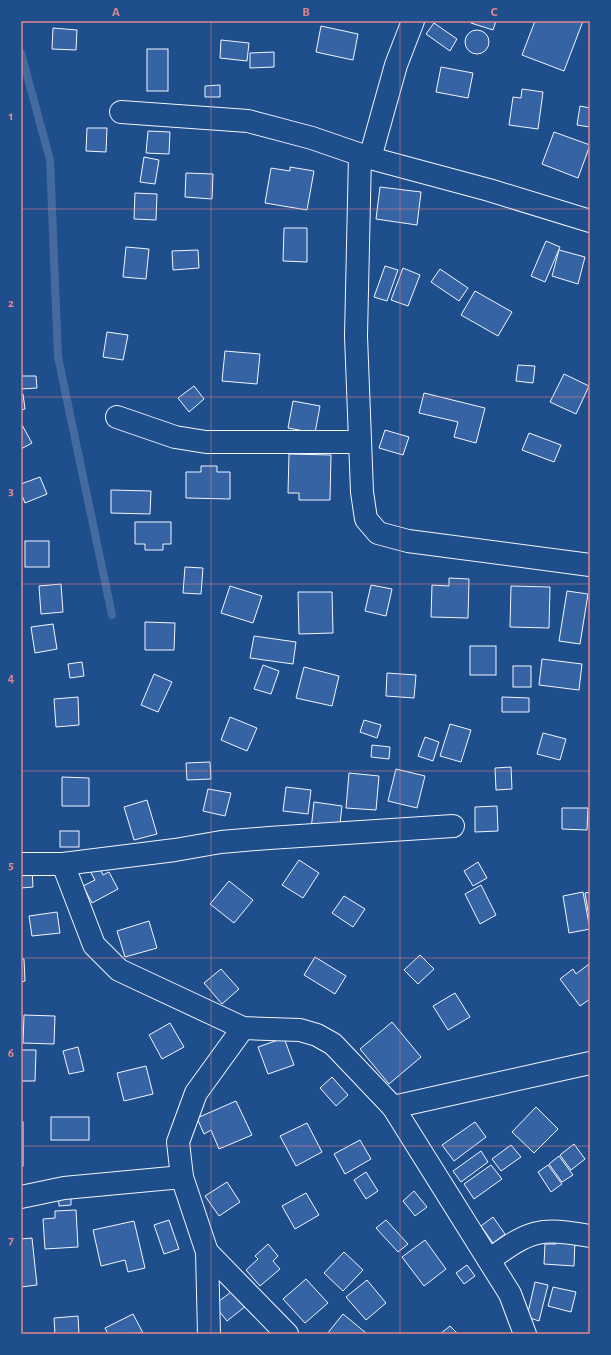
<svg xmlns="http://www.w3.org/2000/svg" width="611" height="1355" viewBox="0 0 611 1355" font-family="'Alegreya Sans',sans-serif">
<style>
.lines{fill:none;stroke-linecap:round;stroke-linejoin:round}
.stream{stroke:#446ba0;stroke-width:8}
.building{fill:#3563a3;stroke:#f2f6ff}
.minor-casing{stroke:#f2f6ff;stroke-width:24}
.minor{stroke:#1f4e8c;stroke-width:22}
.grid{fill:none;stroke:#e38589;stroke-width:1;stroke-opacity:0.55}
.neatline{fill:none;stroke:#e38589;stroke-width:1.5}
.grid-label{font-size:13px;text-anchor:middle;font-weight:bold;fill:#e38589}
</style>
<rect width="100%" height="100%" fill="#1f4e8c"/>
<g class="lines">
<!-- stream -->
<polyline class="stream" points="21,53 50,160 58,357 112,615"/>
</g>
<!-- building -->
<g class="building">
<polygon points="471,21 496,21 493,30 471,23"/>
<polygon points="535,21 583,21 564,71 522,55"/>
<polygon points="434,23 457,39 450,51 426,34"/>
<polygon points="321,26 358,34 353,60 316,52"/>
<polygon points="53,28 77,30 76,50 52,49"/>
<circle cx="477" cy="42" r="12"/>
<polygon points="221,40 249,43 247,61 220,58"/>
<rect x="147" y="49" width="21" height="42"/>
<polygon points="274,52 274,67 250,68 250,53"/>
<polygon points="441,67 473,73 468,98 436,92"/>
<polygon points="220,85 220,97 205,97 205,86"/>
<polygon points="522,89 543,92 538,129 509,125 513,97 521,98"/>
<polygon points="580,106 590,108 590,127 577,125"/>
<polygon points="87,128 107,128 106,152 86,151"/>
<polygon points="148,131 170,132 169,154 146,153"/>
<polygon points="554,132 590,145 578,178 542,164"/>
<polygon points="144,157 159,160 155,184 140,182"/>
<polygon points="290,167 314,171 307,210 265,203 271,168 290,171"/>
<polygon points="186,173 213,174 212,199 185,197"/>
<polygon points="380,187 421,192 417,225 376,219"/>
<polygon points="135,193 157,194 156,220 134,219"/>
<polygon points="284,228 307,228 307,262 283,261"/>
<polygon points="546,241 560,247 545,282 531,276"/>
<polygon points="126,247 149,249 146,279 123,277"/>
<polygon points="198,250 199,268 173,270 172,251"/>
<polygon points="559,250 585,257 578,284 552,276"/>
<polygon points="385,266 398,270 387,301 374,297"/>
<polygon points="403,268 420,275 408,306 391,300"/>
<polygon points="440,269 468,288 459,301 431,282"/>
<polygon points="475,291 512,312 498,336 461,315"/>
<polygon points="107,332 128,335 123,360 103,357"/>
<polygon points="225,351 260,354 257,384 222,381"/>
<polygon points="518,365 535,366 533,383 516,381"/>
<polygon points="564,374 589,386 576,414 550,402"/>
<polygon points="21,376 36,376 37,388 21,389"/>
<polygon points="194,386 204,399 189,412 178,398"/>
<polygon points="424,393 485,408 476,443 454,437 458,422 419,413"/>
<polygon points="21,394 23,394 25,409 21,410"/>
<polygon points="293,401 320,406 315,433 288,428"/>
<polygon points="21,423 32,443 21,449"/>
<polygon points="385,430 409,437 403,455 379,448"/>
<polygon points="529,433 561,445 554,462 522,450"/>
<polygon points="289,454 331,455 330,500 299,500 299,493 288,493"/>
<polygon points="201,466 217,466 217,472 230,472 230,499 186,498 186,472 201,472"/>
<polygon points="40,477 47,494 25,503 21,493 21,484"/>
<polygon points="111,490 151,491 150,514 111,513"/>
<polygon points="135,522 171,522 171,544 163,544 163,550 145,550 145,544 135,544"/>
<rect x="25" y="541" width="24" height="26"/>
<polygon points="185,567 203,568 201,594 183,593"/>
<polygon points="449,578 469,579 468,618 431,617 432,585 449,586"/>
<polygon points="61,584 63,612 41,614 39,586"/>
<polygon points="371,585 392,589 386,616 365,611"/>
<polygon points="230,586 262,596 253,623 221,613"/>
<polygon points="511,586 550,587 549,628 510,627"/>
<polygon points="567,591 588,594 580,644 559,641"/>
<polygon points="298,592 332,592 333,633 299,634"/>
<polygon points="145,622 175,623 174,650 145,650"/>
<polygon points="53,624 57,649 35,653 31,627"/>
<polygon points="254,636 296,642 293,664 250,658"/>
<rect x="470" y="646" width="26" height="29"/>
<polygon points="542,659 582,664 579,690 539,685"/>
<polygon points="82,662 84,676 70,678 68,664"/>
<polygon points="263,665 279,671 271,694 254,689"/>
<rect x="513" y="666" width="18" height="21"/>
<polygon points="304,667 339,676 332,706 296,698"/>
<polygon points="387,673 416,675 414,698 386,696"/>
<polygon points="154,674 172,682 158,712 141,705"/>
<polygon points="78,697 79,725 56,727 54,699"/>
<polygon points="502,697 529,698 529,712 502,712"/>
<polygon points="230,717 257,728 247,751 221,740"/>
<polygon points="364,720 381,725 377,738 360,732"/>
<polygon points="450,724 471,730 461,762 440,756"/>
<polygon points="543,733 566,739 560,760 537,754"/>
<polygon points="425,737 439,742 433,761 418,756"/>
<polygon points="372,745 390,747 389,759 371,757"/>
<polygon points="210,762 211,779 187,780 186,763"/>
<polygon points="511,767 512,789 496,790 495,768"/>
<polygon points="396,769 425,776 417,808 388,801"/>
<polygon points="349,773 379,776 376,810 346,808"/>
<polygon points="62,777 89,778 89,806 62,806"/>
<polygon points="286,787 311,790 308,814 283,811"/>
<polygon points="208,789 231,793 225,816 203,811"/>
<polygon points="147,800 157,834 134,840 124,807"/>
<polygon points="314,802 342,806 339,833 311,830"/>
<polygon points="497,806 498,831 475,832 475,807"/>
<polygon points="562,808 588,808 587,830 562,829"/>
<rect x="60" y="831" width="19" height="16"/>
<polygon points="299,860 319,873 303,898 282,885"/>
<polygon points="478,862 487,878 473,886 464,871"/>
<polygon points="99,866 103,875 109,872 118,889 92,903 83,886 95,880 90,871"/>
<polygon points="32,869 33,887 21,888 21,870"/>
<polygon points="229,881 253,900 234,923 210,904"/>
<polygon points="481,885 496,915 480,924 465,894"/>
<polygon points="583,892 590,929 569,933 563,896"/>
<polygon points="590,892 590,923 585,893"/>
<polygon points="344,896 365,909 353,927 332,913"/>
<polygon points="57,912 60,933 32,936 29,916"/>
<polygon points="149,921 157,948 125,957 117,931"/>
<polygon points="420,955 434,969 418,984 404,970"/>
<polygon points="315,957 346,976 335,994 304,975"/>
<polygon points="21,959 24,959 25,981 21,982"/>
<polygon points="589,964 590,999 580,1006 560,979 573,969 576,974"/>
<polygon points="221,969 239,989 222,1004 204,983"/>
<polygon points="455,993 470,1017 448,1030 433,1006"/>
<polygon points="24,1015 55,1016 54,1044 23,1043"/>
<polygon points="392,1022 421,1057 389,1084 360,1049"/>
<polygon points="170,1023 184,1047 162,1059 149,1035"/>
<polygon points="284,1038 294,1065 268,1074 258,1047"/>
<polygon points="78,1047 84,1071 69,1074 63,1051"/>
<polygon points="21,1050 36,1050 35,1081 21,1081"/>
<polygon points="146,1066 153,1094 124,1101 117,1073"/>
<polygon points="332,1077 348,1095 336,1106 320,1088"/>
<polygon points="236,1101 252,1135 219,1149 211,1130 204,1134 197,1118"/>
<polygon points="536,1107 558,1129 534,1153 512,1132"/>
<rect x="51" y="1117" width="38" height="23"/>
<rect x="21" y="1122" width="2" height="44"/>
<polygon points="475,1122 486,1137 454,1161 442,1145"/>
<polygon points="307,1123 322,1152 296,1166 280,1136"/>
<polygon points="360,1140 371,1159 345,1174 334,1154"/>
<polygon points="574,1144 585,1159 571,1170 560,1155"/>
<polygon points="511,1145 521,1157 501,1171 492,1159"/>
<polygon points="481,1151 488,1162 461,1182 453,1171"/>
<polygon points="559,1156 573,1175 562,1182 549,1164"/>
<polygon points="491,1165 502,1179 474,1199 464,1184"/>
<polygon points="548,1165 562,1184 551,1192 538,1172"/>
<polygon points="366,1172 378,1191 366,1199 354,1180"/>
<polygon points="227,1182 240,1202 219,1216 205,1196"/>
<polygon points="414,1191 427,1207 415,1216 403,1201"/>
<polygon points="58,1193 71,1193 71,1205 59,1206"/>
<polygon points="306,1193 319,1215 295,1229 282,1206"/>
<polygon points="76,1210 78,1247 45,1249 43,1219 55,1218 55,1211"/>
<polygon points="493,1217 505,1234 493,1243 481,1226"/>
<polygon points="169,1220 179,1249 164,1254 154,1225"/>
<polygon points="386,1220 408,1244 398,1252 376,1228"/>
<polygon points="134,1221 145,1268 128,1272 125,1260 101,1266 93,1230"/>
<polygon points="32,1238 37,1285 21,1287 21,1239"/>
<polygon points="556,1238 575,1239 574,1266 544,1264 545,1244 556,1244"/>
<polygon points="425,1240 446,1269 424,1286 402,1257"/>
<polygon points="268,1244 278,1256 273,1261 280,1269 260,1286 246,1270 258,1259 255,1256"/>
<polygon points="344,1252 363,1270 343,1291 324,1273"/>
<polygon points="467,1265 475,1276 464,1284 456,1273"/>
<polygon points="306,1279 328,1303 305,1323 283,1299"/>
<polygon points="367,1280 386,1303 366,1320 346,1297"/>
<polygon points="535,1282 548,1285 539,1321 527,1317"/>
<polygon points="553,1287 576,1292 571,1312 548,1306"/>
<polygon points="235,1289 247,1305 227,1321 214,1305"/>
<polygon points="133,1314 143,1333 108,1334 105,1328"/>
<polygon points="343,1314 366,1333 365,1334 327,1334"/>
<polygon points="78,1316 79,1334 55,1334 54,1318"/>
<polygon points="450,1326 458,1334 440,1334"/>
</g>
<g class="lines">
<defs>
<g id="minor">
<polyline points="121,112 248,121 312,138 370,158 489,190 590,221"/>
<polyline points="360,155 356,336 362,492 366,519 378,533 408,541 590,565"/>
<polyline points="370,158 396,65 413,21"/>
<polyline points="117,417 175,437 206,442 360,442"/>
<polyline points="21,864 63,864 175,850 221,842 269,838 453,826"/>
<polyline points="63,864 94,945 119,970 243,1028 300,1030 317,1035 333,1044 393,1107 510,1294 525,1334"/>
<polyline points="393,1107 590,1063"/>
<polyline points="21,1197 64,1188 182,1177"/>
<polyline points="207,1252 287,1334"/>
<path d="M489,1260C531,1230 538,1227 590,1236"/>
<polyline points="209,1334 207,1252 182,1177 178,1142 196,1093 243,1028"/>
</g>
</defs>
<!-- minor casing -->
<use href="#minor" class="minor-casing"/>
<!-- minor -->
<use href="#minor" class="minor"/>
</g>
<!-- grid -->
<path class="grid" d="M211,21V1334M400,21V1334M21,209H590M21,397H590M21,584H590M21,771H590M21,958H590M21,1146H590"/>
<!-- border -->
<rect width="611" height="1355" fill="none" stroke="#1f4e8c" stroke-width="44"/>
<rect x="22" y="22" width="567" height="1311" class="neatline"/>
<g class="grid-label">
<text x="116" y="16">A</text>
<text x="306" y="16">B</text>
<text x="494" y="16">C</text>
<text x="11" y="120">1</text>
<text x="11" y="307">2</text>
<text x="11" y="495">3</text>
<text x="11" y="682">4</text>
<text x="11" y="869">5</text>
<text x="11" y="1057">6</text>
<text x="11" y="1244">7</text>
</g>
</svg>
